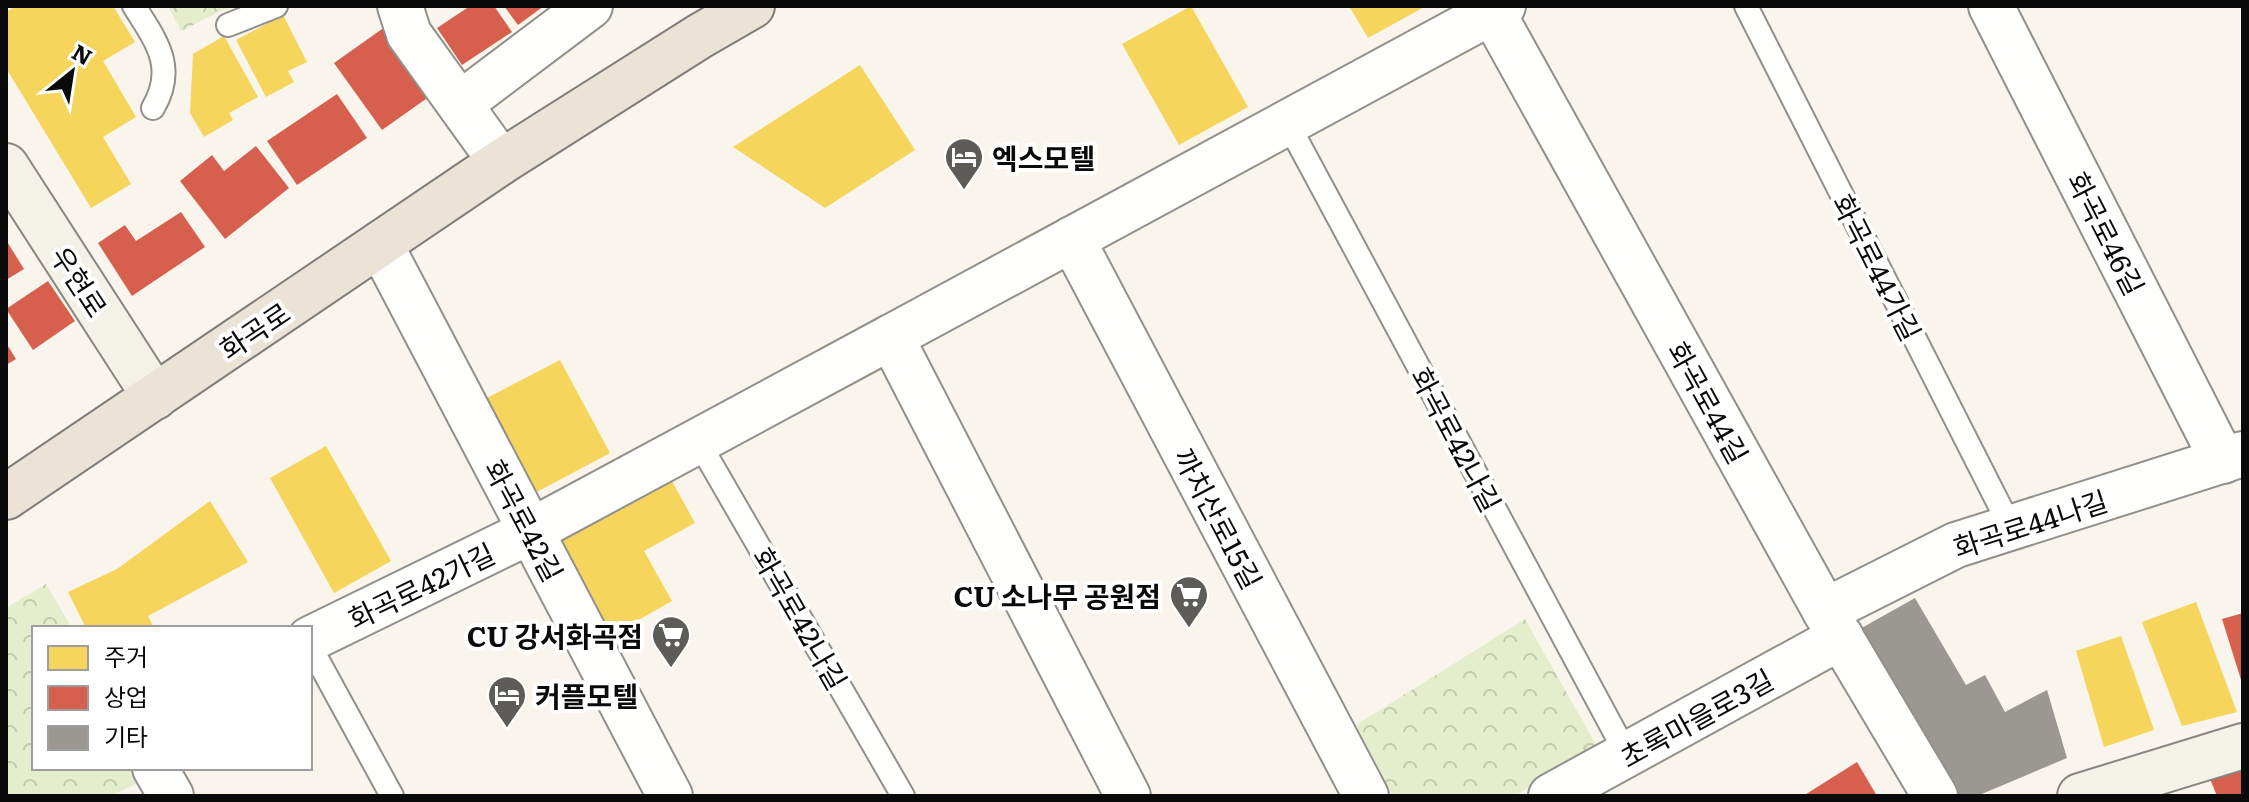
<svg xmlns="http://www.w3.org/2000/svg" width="2249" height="802" viewBox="0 0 2249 802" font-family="Literata,'Noto Sans KR',serif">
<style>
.park{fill:url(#park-crowns)}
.homes{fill:#f6d55c}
.shops{fill:#d6604d}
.building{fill:#9b9893}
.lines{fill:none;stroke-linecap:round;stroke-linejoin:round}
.lane-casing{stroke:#92908c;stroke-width:26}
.street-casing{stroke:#92908c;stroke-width:48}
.secondary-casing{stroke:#888682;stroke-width:48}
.primary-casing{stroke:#7f7d79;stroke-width:48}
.lane{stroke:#fefefc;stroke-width:22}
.street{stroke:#fefefc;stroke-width:44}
.secondary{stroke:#f4f1e6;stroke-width:44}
.primary{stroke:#ebe3d6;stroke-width:44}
.labels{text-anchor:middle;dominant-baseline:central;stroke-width:8;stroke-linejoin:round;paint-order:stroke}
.poi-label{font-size:28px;font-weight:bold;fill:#0a0a0a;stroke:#fff;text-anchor:start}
.street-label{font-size:28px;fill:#0a0a0a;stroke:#fff}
</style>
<defs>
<pattern id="park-crowns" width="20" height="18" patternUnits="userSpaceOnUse" patternTransform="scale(2)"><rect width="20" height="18" fill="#e5eecc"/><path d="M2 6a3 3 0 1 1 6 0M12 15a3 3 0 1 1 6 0" fill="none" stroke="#c3cbae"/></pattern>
</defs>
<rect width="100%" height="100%" fill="#f9f5ec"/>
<!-- park -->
<g class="park">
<polygon points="168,6 231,6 181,31"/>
<polygon points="46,584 72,628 34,628 34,768 139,768 146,779 111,796 6,796 6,608"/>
<polygon points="1525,619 1599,750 1514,796 1393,796 1356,725"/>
</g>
<!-- homes -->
<g class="homes">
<polygon points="16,6 113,6 135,42 103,61 136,117 103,137 131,184 91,208 6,68 6,12"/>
<polygon points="1191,6 1248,107 1179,145 1122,44"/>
<polygon points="1349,6 1426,6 1368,38"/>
<polygon points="283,15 307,62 288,71 294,82 266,97 236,40"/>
<polygon points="224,36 258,97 229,113 233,120 204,137 190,113 193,54"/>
<polygon points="860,65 915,150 825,208 733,147"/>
<polygon points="560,360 610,453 535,493 485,399"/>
<polygon points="326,446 391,561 334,593 270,478"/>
<polygon points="668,474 695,523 644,551 672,601 610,636 555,537"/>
<polygon points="210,501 248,562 148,616 154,628 86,628 68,592 117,569"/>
<polygon points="2196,602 2237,712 2182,726 2142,622"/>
<polygon points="2121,636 2154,730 2104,747 2076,651"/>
</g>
<!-- shops -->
<g class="shops">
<polygon points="470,6 494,6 512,32 462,65 437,28"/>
<polygon points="504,6 544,6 518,25"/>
<polygon points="392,22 440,89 382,130 334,63"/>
<polygon points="337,94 367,138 297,185 267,141"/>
<polygon points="256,146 289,188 225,239 180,181 212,155 224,171"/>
<polygon points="181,212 205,247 132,296 98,243 125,225 136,241"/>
<polygon points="6,240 24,269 6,280"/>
<polygon points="48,281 75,321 33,350 6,309"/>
<polygon points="6,343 16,359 6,365"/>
<polygon points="2243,613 2243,683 2242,683 2222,619"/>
<polygon points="1857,762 1877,796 1803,796"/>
<polygon points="2243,764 2243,796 2217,796 2208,774"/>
</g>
<!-- building -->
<polygon class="building" points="1915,598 1966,685 1985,675 2005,712 2047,690 2067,758 1977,796 1945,796 1858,630"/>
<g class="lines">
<defs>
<g id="lane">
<path d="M134,6C156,41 177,67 153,108"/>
<polyline points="1746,6 2011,528"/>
<polyline points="228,25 276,6"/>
<polyline points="1287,122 1627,755"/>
<polyline points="698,441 903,796"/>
<polyline points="310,646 392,796"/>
</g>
<g id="street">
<polyline points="400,6 409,34 501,162"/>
<polyline points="1489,6 1825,611 1935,796"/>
<polyline points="1991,6 2223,461"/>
<polyline points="460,104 590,6"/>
<polyline points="1072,239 1366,796"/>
<polyline points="380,244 670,796"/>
<polyline points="1825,611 1956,545 2243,454"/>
<polyline points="310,639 531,531 891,337"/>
<polyline points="155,768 171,796"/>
<polyline points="1128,796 891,337 1503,6"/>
<polyline points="1551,796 1841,637"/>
</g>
<g id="secondary">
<polyline points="6,166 155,397"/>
<polyline points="2080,796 2243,746"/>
</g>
<polyline id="primary" points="6,497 501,162 700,36 752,6"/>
</defs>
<!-- lane casing -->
<use href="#lane" class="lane-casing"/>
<!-- street casing -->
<use href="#street" class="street-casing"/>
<!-- secondary casing -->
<use href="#secondary" class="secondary-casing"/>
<!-- primary casing -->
<use href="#primary" class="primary-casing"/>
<!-- lane -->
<use href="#lane" class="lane"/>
<!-- street -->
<use href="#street" class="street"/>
<!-- secondary -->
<use href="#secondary" class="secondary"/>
<!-- primary -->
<use href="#primary" class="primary"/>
</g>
<!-- icons -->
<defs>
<symbol id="hotel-pin" viewBox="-11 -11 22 30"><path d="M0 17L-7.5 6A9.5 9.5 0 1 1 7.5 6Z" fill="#5e5c59" stroke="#fff"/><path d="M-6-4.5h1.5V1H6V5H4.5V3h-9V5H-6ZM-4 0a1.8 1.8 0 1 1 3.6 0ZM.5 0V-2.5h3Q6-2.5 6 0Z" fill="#fff"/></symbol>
<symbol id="supermarket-pin" viewBox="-11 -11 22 30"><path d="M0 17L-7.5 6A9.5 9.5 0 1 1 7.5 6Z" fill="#5e5c59" stroke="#fff"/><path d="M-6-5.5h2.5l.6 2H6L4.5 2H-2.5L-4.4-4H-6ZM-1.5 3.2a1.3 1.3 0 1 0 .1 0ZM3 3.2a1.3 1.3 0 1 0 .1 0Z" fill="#fff"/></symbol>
</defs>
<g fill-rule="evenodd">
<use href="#hotel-pin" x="942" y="135" width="44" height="60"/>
<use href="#supermarket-pin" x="1167" y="573" width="44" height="60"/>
<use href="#supermarket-pin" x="649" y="613" width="44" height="60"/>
<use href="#hotel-pin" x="485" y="673" width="44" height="60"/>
</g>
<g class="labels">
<!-- poi labels -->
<g class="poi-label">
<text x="992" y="157">엑스모텔</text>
<text x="1161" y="595" text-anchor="end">CU 소나무 공원점</text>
<text x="643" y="635" text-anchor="end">CU 강서화곡점</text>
<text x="535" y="695">커플모텔</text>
</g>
<!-- street labels -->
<g class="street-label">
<text transform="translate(2107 233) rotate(63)">화곡로46길</text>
<text transform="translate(1878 267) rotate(63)">화곡로44가길</text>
<text transform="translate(80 281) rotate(57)">우현로</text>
<text transform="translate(254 330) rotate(-34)">화곡로</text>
<text transform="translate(1709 402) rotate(61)">화곡로44길</text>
<text transform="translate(1457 439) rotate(62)">화곡로42나길</text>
<text transform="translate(1219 518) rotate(62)">까치산로15길</text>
<text transform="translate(525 520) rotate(62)">화곡로42길</text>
<text transform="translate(2030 523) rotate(-18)">화곡로44나길</text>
<text transform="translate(421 585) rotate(-26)">화곡로42가길</text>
<text transform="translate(801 618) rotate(60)">화곡로42나길</text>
<text transform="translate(1696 717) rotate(-29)">초록마을로3길</text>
</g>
</g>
<!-- border -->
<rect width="2249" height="802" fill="none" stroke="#0a0a0a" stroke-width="16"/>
<!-- legend -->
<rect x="32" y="626" width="280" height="144" fill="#ffffff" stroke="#9d9d9d" stroke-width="2"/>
<rect x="48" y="646" width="40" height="24" fill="#f6d55c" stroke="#9d9d9d" stroke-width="2"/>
<text x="104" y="666" font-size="24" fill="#0a0a0a">주거</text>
<rect x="48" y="686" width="40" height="24" fill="#d6604d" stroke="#9d9d9d" stroke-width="2"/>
<text x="104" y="706" font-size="24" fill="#0a0a0a">상업</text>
<rect x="48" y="726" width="40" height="24" fill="#9b9893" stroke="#9d9d9d" stroke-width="2"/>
<text x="104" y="746" font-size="24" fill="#0a0a0a">기타</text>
<!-- north arrow -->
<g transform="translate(72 72) rotate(30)" stroke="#ffffff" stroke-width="6" paint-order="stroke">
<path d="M0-6L14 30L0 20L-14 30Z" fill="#0a0a0a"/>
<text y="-12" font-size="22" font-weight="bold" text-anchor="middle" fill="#0a0a0a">N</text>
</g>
</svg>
